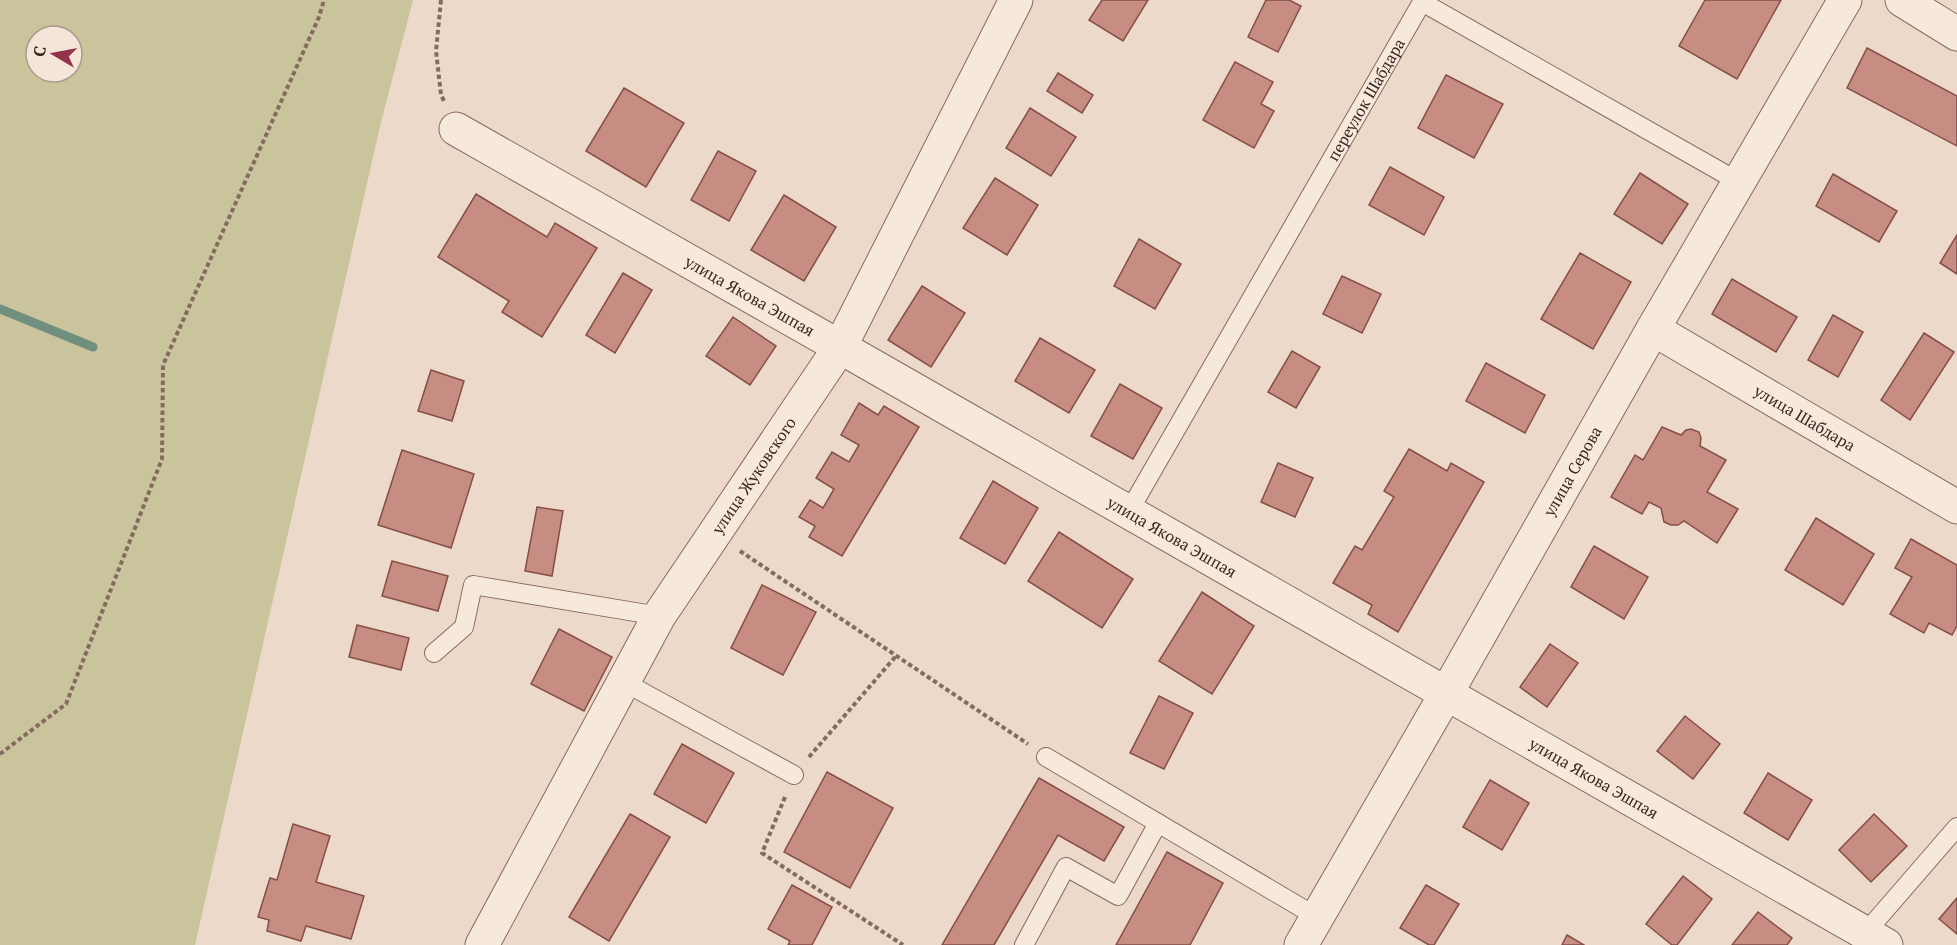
<svg xmlns="http://www.w3.org/2000/svg" width="1957" height="945" viewBox="0 0 1957 945" font-family="'PT Serif',serif">
<style>
.green{fill:#cac49d;fill-rule:evenodd}
.lines{fill:none;stroke-linecap:round;stroke-linejoin:round}
.stream{stroke:#708f7f;stroke-width:9}
.building{fill:#c78d82;stroke:#854f46;stroke-width:1.5}
.service-casing{stroke:#876a5f;stroke-width:20}
.minor-casing{stroke:#876a5f;stroke-width:35}
.path{stroke:#876a5f;stroke-width:4;stroke-dasharray:4.5 3;stroke-linecap:butt}
.service{stroke:#f7e8dc;stroke-width:18}
.minor{stroke:#f7e8dc;stroke-width:33}
.labels{text-anchor:middle;dominant-baseline:central;stroke-width:4.5;stroke-linejoin:round;paint-order:stroke}
.street-label{font-size:16px;fill:#392721;stroke:#f4e5d8}
</style>
<rect width="100%" height="100%" fill="#ecd9c9"/>
<!-- green -->
<path class="green" d="M0,0H413L380,126L195,945H0ZM36,36H72V72H36Z"/>
<g class="lines">
<!-- stream -->
<polyline class="stream" points="0,309 93,347"/>
</g>
<!-- building -->
<g class="building">
<polygon points="1102,0 1148,0 1123,41 1089,20"/>
<polygon points="1266,0 1289,0 1301,6 1278,52 1248,37"/>
<polygon points="1705,0 1781,0 1737,79 1679,46"/>
<polygon points="1867,48 1957,96 1957,146 1847,88"/>
<polygon points="1235,62 1273,82 1261,104 1274,111 1254,148 1203,120"/>
<polygon points="1058,73 1093,95 1082,113 1047,91"/>
<polygon points="1446,75 1503,104 1474,158 1418,128"/>
<polygon points="624,88 684,123 646,187 586,151"/>
<polygon points="1030,108 1076,137 1051,176 1006,148"/>
<polygon points="718,151 756,171 729,221 691,200"/>
<polygon points="1390,167 1444,197 1424,235 1369,205"/>
<polygon points="1640,173 1688,204 1662,244 1614,214"/>
<polygon points="1833,174 1897,211 1879,242 1816,206"/>
<polygon points="995,178 1038,205 1007,255 963,228"/>
<polygon points="476,194 547,237 555,223 597,248 542,337 502,312 509,301 438,257"/>
<polygon points="784,195 836,227 804,281 751,250"/>
<polygon points="1957,235 1957,274 1940,263"/>
<polygon points="1139,239 1181,264 1155,309 1114,286"/>
<polygon points="1580,253 1631,282 1593,349 1541,319"/>
<polygon points="623,273 652,290 615,353 586,335"/>
<polygon points="1342,276 1381,294 1362,333 1323,314"/>
<polygon points="1732,279 1797,317 1776,352 1712,314"/>
<polygon points="922,286 965,313 931,367 888,340"/>
<polygon points="1833,315 1863,332 1838,377 1808,360"/>
<polygon points="733,317 776,346 750,385 706,356"/>
<polygon points="1924,333 1954,352 1910,420 1881,400"/>
<polygon points="1040,338 1095,370 1069,413 1015,381"/>
<polygon points="1292,351 1320,367 1296,408 1268,392"/>
<polygon points="1486,363 1545,395 1525,433 1466,401"/>
<polygon points="431,370 464,381 452,421 418,411"/>
<polygon points="1120,384 1162,408 1133,459 1091,436"/>
<polygon points="859,403 878,415 884,406 919,427 842,556 809,537 815,526 799,517 810,500 823,508 834,489 816,478 832,452 849,462 859,445 841,435"/>
<polygon points="1662,427 1681,435 1686,430 1691,429 1699,432 1701,438 1700,446 1726,460 1707,492 1738,509 1717,543 1684,521 1678,525 1671,525 1664,522 1661,508 1649,502 1642,514 1611,497 1635,455 1643,460"/>
<polygon points="1409,449 1447,471 1451,463 1484,482 1398,632 1368,614 1372,605 1333,583 1355,546 1362,550 1394,497 1384,491"/>
<polygon points="402,450 474,474 451,548 378,525"/>
<polygon points="1278,463 1313,478 1295,517 1261,502"/>
<polygon points="993,481 1038,508 1005,564 960,538"/>
<polygon points="537,507 563,511 552,576 525,571"/>
<polygon points="1816,518 1874,554 1843,605 1785,570"/>
<polygon points="1059,532 1133,579 1102,628 1028,581"/>
<polygon points="1911,539 1957,565 1957,626 1952,635 1929,623 1924,633 1890,614 1912,577 1895,568"/>
<polygon points="1594,546 1648,577 1624,619 1571,587"/>
<polygon points="392,561 448,576 438,611 382,596"/>
<polygon points="762,585 816,612 783,675 731,648"/>
<polygon points="1202,592 1254,626 1212,694 1159,661"/>
<polygon points="357,625 409,638 401,670 349,657"/>
<polygon points="559,629 612,657 584,711 531,684"/>
<polygon points="1550,644 1578,663 1547,707 1520,687"/>
<polygon points="1159,696 1193,713 1164,769 1130,753"/>
<polygon points="1685,716 1720,744 1693,779 1657,751"/>
<polygon points="682,744 734,773 706,823 654,794"/>
<polygon points="827,772 893,808 850,888 784,852"/>
<polygon points="1768,773 1812,800 1788,840 1744,813"/>
<polygon points="1039,778 1124,827 1104,861 1058,835 994,945 942,945"/>
<polygon points="1490,780 1529,803 1502,850 1463,827"/>
<polygon points="630,814 670,837 609,941 569,917"/>
<polygon points="1874,814 1907,846 1871,882 1839,850"/>
<polygon points="293,824 330,836 316,882 364,896 351,939 306,926 301,941 267,931 269,920 258,917 270,878 277,880"/>
<polygon points="1167,852 1223,883 1190,945 1116,945"/>
<polygon points="1683,876 1712,899 1677,945 1672,945 1646,924"/>
<polygon points="792,885 832,907 812,945 788,945 790,941 768,929"/>
<polygon points="1426,885 1459,904 1434,945 1429,945 1400,928"/>
<polygon points="1957,898 1957,934 1939,919"/>
<polygon points="1758,912 1792,938 1787,945 1732,945"/>
<polygon points="1567,935 1584,945 1562,945"/>
</g>
<g class="lines">
<defs>
<g id="service">
<path id="s1" d="M1128,513L1422,2L1739,182"/>
<polyline points="434,653 464,627 473,585 659,616"/>
<polyline points="624,682 794,775"/>
<polyline points="1046,757 1317,917"/>
<polyline points="1860,939 1957,827"/>
<polyline points="1024,945 1066,867 1118,896 1158,823"/>
</g>
<g id="minor">
<polyline points="1902,0 1957,34"/>
<path id="s2" d="M456,129L840,347L1886,945"/>
<path id="s3" d="M1653,329L1957,507"/>
<path id="s4" d="M482,945L659,616L840,347L1016,0"/>
<path id="s5" d="M1301,945L1446,694L1653,329L1845,0"/>
</g>
</defs>
<!-- service casing -->
<use href="#service" class="service-casing"/>
<!-- minor casing -->
<use href="#minor" class="minor-casing"/>
<!-- path -->
<g class="path">
<polyline points="441,0 436,51 441,95 444,101"/>
<polyline points="740,551 1028,744"/>
<polyline points="0,754 66,704 162,459 163,365 319,17 324,0"/>
<polyline points="809,757 896,656"/>
<polyline points="785,797 762,853 903,945"/>
</g>
<!-- service -->
<use href="#service" class="service"/>
<!-- minor -->
<use href="#minor" class="minor"/>
</g>
<g class="labels">
<!-- street labels -->
<g class="street-label">
<text stroke="none"><textPath href="#s1" startOffset="477">переулок Шабдара</textPath></text>
<text stroke="none"><textPath href="#s2" startOffset="338">улица Якова Эшпая</textPath></text>
<text stroke="none"><textPath href="#s3" startOffset="176">улица Шабдара</textPath></text>
<text stroke="none"><textPath href="#s5" startOffset="546">улица Серова</textPath></text>
<text stroke="none"><textPath href="#s4" startOffset="543">улица Жуковского</textPath></text>
<text stroke="none"><textPath href="#s2" startOffset="824">улица Якова Эшпая</textPath></text>
<text stroke="none"><textPath href="#s2" startOffset="1310">улица Якова Эшпая</textPath></text>
</g>
</g>
<!-- north arrow -->
<g transform="translate(54 54) rotate(280)"><circle r="28" fill="#f4e5d8" stroke="#a9998f" stroke-width="1.5"/>
<path d="M0-4.5L10 22L0 15L-10 22Z" fill="#92334c"/>
<text y="-9" font-size="16" font-weight="bold" text-anchor="middle" fill="#392721">С</text>
</g>
</svg>
